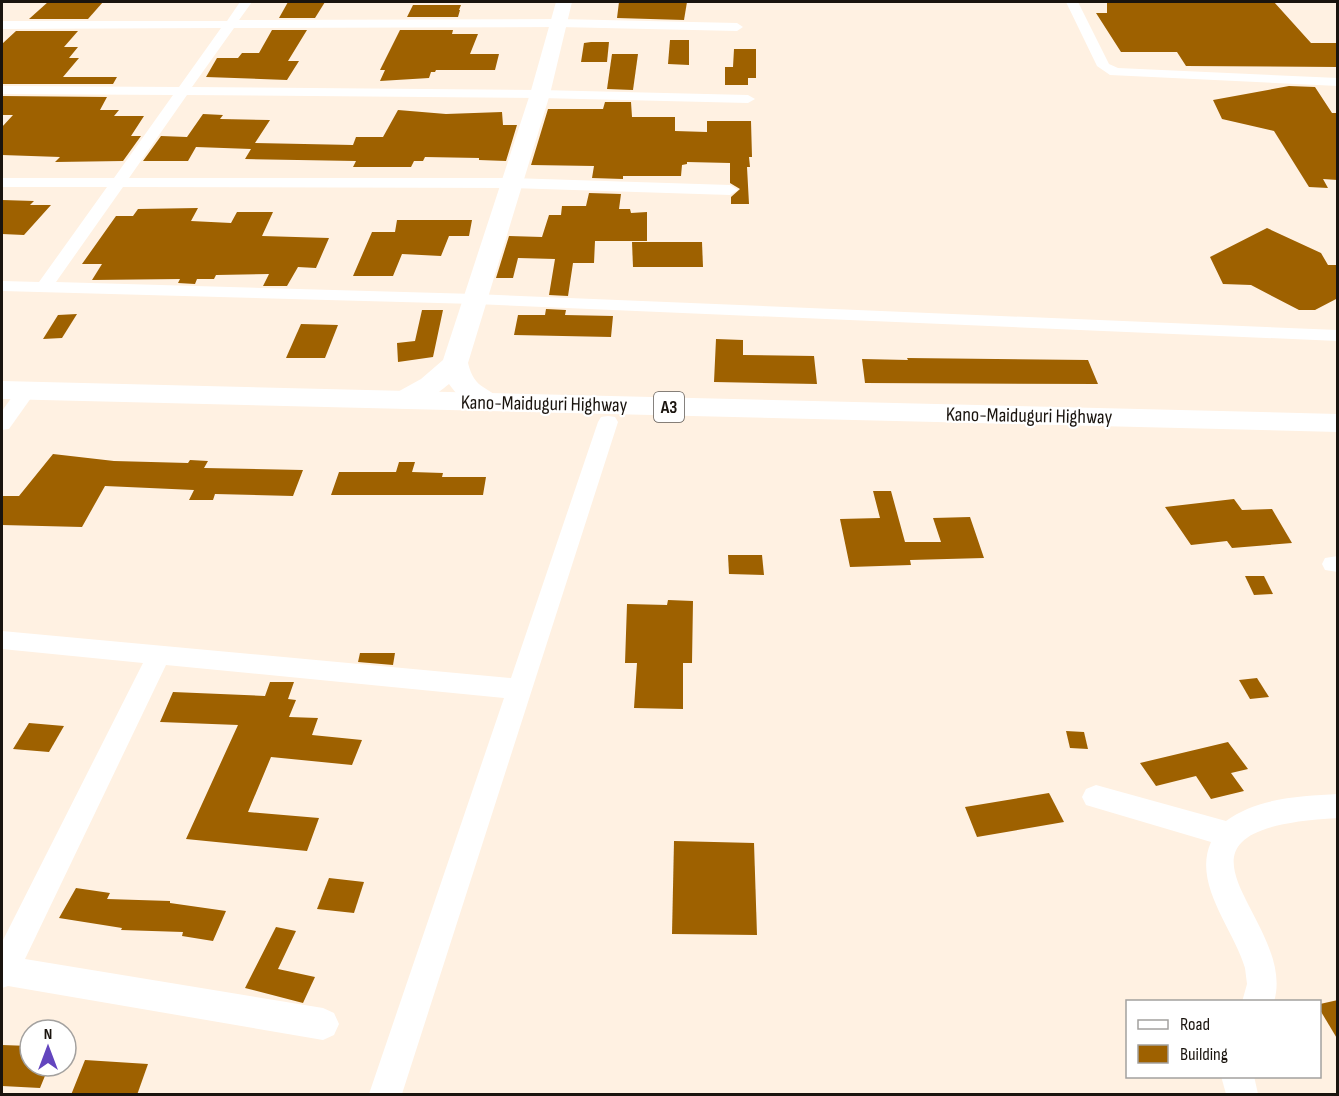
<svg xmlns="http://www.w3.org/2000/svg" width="1339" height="1096" viewBox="0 0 1339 1096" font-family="'Sofia Sans Condensed',sans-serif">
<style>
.building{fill:#9e6100}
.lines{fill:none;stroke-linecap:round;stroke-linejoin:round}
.street{fill:#fff;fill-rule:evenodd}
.secondary{fill:#fff;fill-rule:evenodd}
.highway{fill:#fff;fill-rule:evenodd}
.labels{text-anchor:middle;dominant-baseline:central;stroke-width:4.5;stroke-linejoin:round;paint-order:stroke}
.shield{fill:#fff;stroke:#5f5a56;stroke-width:1.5}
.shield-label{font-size:18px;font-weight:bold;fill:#1a140e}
.street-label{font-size:20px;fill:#1a140e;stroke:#fff}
</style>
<rect width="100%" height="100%" fill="#fff1e2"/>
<!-- building -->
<g class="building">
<polygon points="48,2 103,2 88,19 29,19"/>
<polygon points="288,2 325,2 315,18 279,18"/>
<polygon points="619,2 687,2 684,20 617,18"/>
<polygon points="1107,2 1274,2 1311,43 1338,43 1338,67 1186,66 1177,52 1121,52 1096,13 1107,13"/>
<polygon points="413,5 461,5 459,10 460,10 458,17 407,17"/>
<polygon points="272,30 307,30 288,61 299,61 287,80 206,77 217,58 238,58 242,53 259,53"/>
<polygon points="400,30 453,30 452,34 478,34 470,54 499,54 495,70 436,70 435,72 431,72 429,78 380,81 385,70 380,70"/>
<polygon points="16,31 78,31 64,47 78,47 69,58 79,58 63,77 117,77 113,84 2,84 2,44"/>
<polygon points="670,40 689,40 689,65 668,64"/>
<polygon points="591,42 609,42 607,62 581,62 584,43"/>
<polygon points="734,49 756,49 756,78 748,78 748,85 725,85 725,67 733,67"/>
<polygon points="612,54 638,54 633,90 607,89"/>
<polygon points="1289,86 1315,87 1332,113 1338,113 1338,180 1323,179 1328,188 1309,187 1274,131 1222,119 1213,100"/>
<polygon points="2,96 107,97 100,110 119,110 114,116 144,116 131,136 141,136 123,161 55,162 60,157 2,155 2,127 13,115 2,115"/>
<polygon points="605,102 631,102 632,117 675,117 675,131 707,132 707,121 751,121 752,157 749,157 750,167 747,167 749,204 731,204 731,197 740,189 730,183 730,163 687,162 687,164 682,165 681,176 623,176 623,179 592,178 594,166 531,165 548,109 603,109"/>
<polygon points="398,110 446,114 502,112 503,125 517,125 506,161 479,160 479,158 425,157 423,161 414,161 411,167 353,167 356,161 245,159 251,149 196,147 188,161 143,161 161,136 187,137 203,114 223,115 220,119 270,120 255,143 353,145 356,137 383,137"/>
<polygon points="589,193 621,194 619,209 630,209 631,213 647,212 647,241 595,241 594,263 573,263 568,296 549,295 555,259 518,258 513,278 496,278 509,236 542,237 549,215 561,215 562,206 586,206"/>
<polygon points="2,200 34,201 30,205 51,205 24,235 2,234"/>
<polygon points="198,208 191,221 231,223 237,212 273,212 262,236 329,238 316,268 298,267 287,286 263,286 269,274 216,275 214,279 197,279 195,284 178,283 180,279 92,280 102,264 82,264 116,216 133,216 138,209"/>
<polygon points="397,220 472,220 469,236 449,236 441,256 402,254 393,276 353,276 372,232 395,232"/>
<polygon points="1267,228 1321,253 1328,265 1338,265 1338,298 1315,310 1299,310 1251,285 1223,284 1210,257"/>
<polygon points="632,242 702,242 703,267 633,267"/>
<polygon points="546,309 566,310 565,315 613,316 611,337 514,335 518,315 545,315"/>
<polygon points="422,310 443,310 433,357 398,362 397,343 415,341"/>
<polygon points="77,314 62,338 43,339 58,315"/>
<polygon points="301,324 338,325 325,358 286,358"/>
<polygon points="716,339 743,340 743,355 814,356 817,384 714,382"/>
<polygon points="907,358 1088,360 1098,384 865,383 862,359 908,360"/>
<polygon points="53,454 114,461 188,463 190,460 208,461 204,468 303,470 293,496 215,494 213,500 189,500 194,490 105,486 82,527 2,525 2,496 19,496"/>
<polygon points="399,462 415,462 412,472 443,473 442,477 486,477 483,495 331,495 339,472 396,472"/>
<polygon points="873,491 891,491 905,542 941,542 933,518 970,517 984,558 910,560 911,565 850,567 840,519 880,518"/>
<polygon points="1234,499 1242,510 1272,509 1292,543 1232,548 1227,541 1191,545 1165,507"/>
<polygon points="728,555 762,555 764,575 729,574"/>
<polygon points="1245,576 1264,576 1273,594 1254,595"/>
<polygon points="668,600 693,601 692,663 683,663 683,709 634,708 637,663 625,663 627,604 667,605"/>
<polygon points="360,653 395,653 393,665 358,662"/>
<polygon points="1257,678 1269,697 1250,699 1239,680"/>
<polygon points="270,682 294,682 288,699 296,700 289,717 318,718 312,735 362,740 352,765 271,757 248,812 319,818 307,851 186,839 238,725 160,722 173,692 265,696"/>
<polygon points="29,723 64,726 49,752 13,749"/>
<polygon points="1066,731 1084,732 1088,749 1070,748"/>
<polygon points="1228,742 1248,769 1231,773 1244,791 1211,799 1196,776 1156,786 1140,763"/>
<polygon points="1049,793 1064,822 977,837 965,807"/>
<polygon points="674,841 754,843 757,935 672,934"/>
<polygon points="329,878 364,882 354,913 317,909"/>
<polygon points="76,888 110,893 107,899 170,901 170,903 226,911 213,941 182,936 183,932 121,930 122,928 59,918"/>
<polygon points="276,927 296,931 278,969 315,977 303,1003 245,988"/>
<polygon points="1338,1000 1338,1040 1320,1010 1320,1004"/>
<polygon points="2,1045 30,1046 30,1066 49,1066 40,1088 2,1086"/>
<polygon points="85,1060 148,1064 137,1095 71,1095"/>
</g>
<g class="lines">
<!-- street -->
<g class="street">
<polygon points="240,2 252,2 239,20 559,19 737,23 743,27 737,31 559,27 234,28 192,87 540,90 748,95 755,99 748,103 540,98 187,95 129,178 511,178 730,185 738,190 730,195 511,188 123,187 56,282 475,294 1338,330 1338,341 475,304 2,291 2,281 39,282 107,187 2,187 2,178 114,178 173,95 2,94 2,86 179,87 221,28 2,29 2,21 227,21"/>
<polygon points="1066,2 1078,2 1109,64 1118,68 1338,78 1338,86 1110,75 1097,66"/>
<polygon points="26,385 33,387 36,391 9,429 2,430 2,411 19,387"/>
<polygon points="608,416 615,417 618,422 402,1094 369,1094 504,698 166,665 25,959 323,1008 334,1013 339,1024 334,1035 323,1040 8,986 2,988 2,942 143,663 2,649 2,631 511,678 598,422 601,417"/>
<polygon points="1338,556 1338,572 1325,570 1322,564 1325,558"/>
<path d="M1096,785L1226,821C1257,798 1300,796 1338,794V818C1132,829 1299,918 1274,1002H1242L1247,984L1245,968C1234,929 1192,884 1211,842L1086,805L1082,797L1086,789Z"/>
<polygon points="1221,1076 1254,1076 1258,1094 1226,1094"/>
</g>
<!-- secondary -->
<path class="secondary" d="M556,2H572L550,94L468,363C475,392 489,384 502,403L498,409C478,414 460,400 449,384C433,397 413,413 392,407L388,401L392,395L421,379L443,360L530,94Z"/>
<!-- highway -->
<polygon class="highway" points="2,381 1338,414 1338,432 2,399"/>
</g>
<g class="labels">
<!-- shield labels -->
<rect class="shield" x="654" y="392" width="30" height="30" rx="4.5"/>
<g class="shield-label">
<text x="669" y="407">A3</text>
</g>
<!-- street labels -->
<g class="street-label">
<text transform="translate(544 404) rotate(1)">Kano-Maiduguri Highway</text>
<text transform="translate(1029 416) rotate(1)">Kano-Maiduguri Highway</text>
</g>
</g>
<!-- border -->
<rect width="1339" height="1096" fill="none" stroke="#1a140e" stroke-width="6"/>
<!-- legend -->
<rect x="1126" y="1000" width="195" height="78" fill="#ffffff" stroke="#a3a19f" stroke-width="1.5"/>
<rect x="1138" y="1020" width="30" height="9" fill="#ffffff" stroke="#a3a19f" stroke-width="1.5"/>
<text x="1180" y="1030" font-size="18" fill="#1a140e">Road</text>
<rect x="1138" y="1045" width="30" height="18" fill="#9e6100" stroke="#a3a19f" stroke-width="1.5"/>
<text x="1180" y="1060" font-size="18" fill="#1a140e">Building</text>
<!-- north arrow -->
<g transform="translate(48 1048)"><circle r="28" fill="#ffffff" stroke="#a3a19f" stroke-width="1.5"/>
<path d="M0-4.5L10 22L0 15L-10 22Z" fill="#6345be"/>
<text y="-9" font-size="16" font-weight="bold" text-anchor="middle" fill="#1a140e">N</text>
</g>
</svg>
